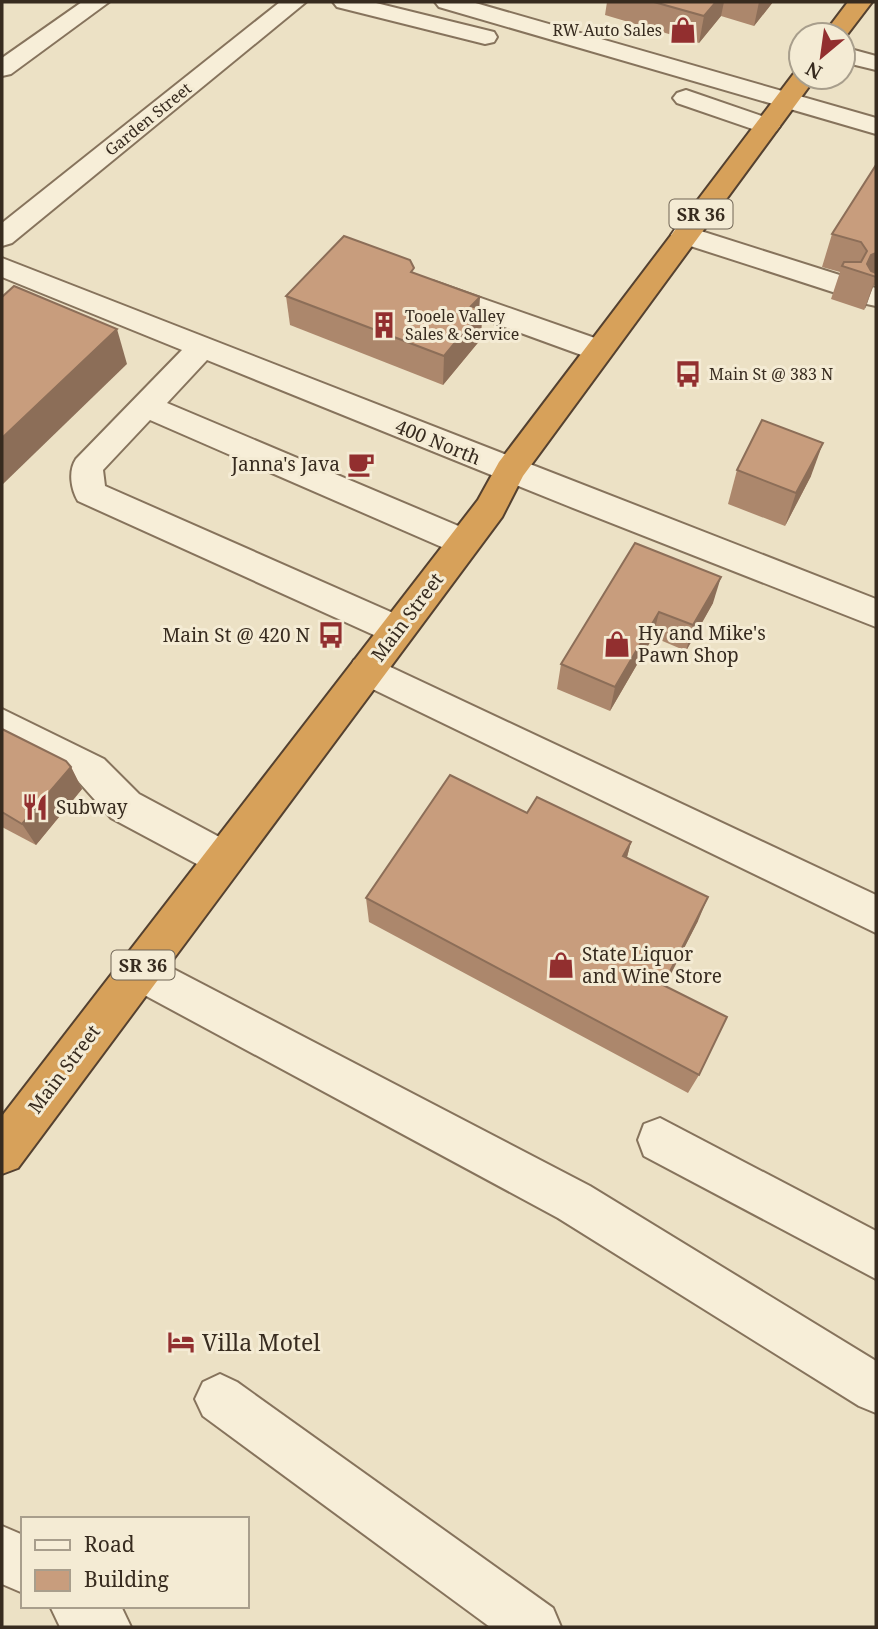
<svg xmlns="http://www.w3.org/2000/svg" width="878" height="1629" viewBox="0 0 878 1629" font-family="'Noto Serif',serif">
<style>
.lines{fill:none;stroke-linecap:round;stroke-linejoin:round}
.minor-casing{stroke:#86735c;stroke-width:4}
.highway-casing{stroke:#544130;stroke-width:4}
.minor{fill:#f7eed8;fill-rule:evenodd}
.highway{fill:#d7a15a;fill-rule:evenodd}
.wall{fill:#ac876c}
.shaded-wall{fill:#8c6e58}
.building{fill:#c89d7d;stroke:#8c6e58;stroke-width:2}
.labels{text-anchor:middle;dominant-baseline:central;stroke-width:6;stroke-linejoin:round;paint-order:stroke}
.far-poi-label{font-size:16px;fill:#372b1f;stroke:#f4ebd4;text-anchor:start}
.far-street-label{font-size:16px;fill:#372b1f;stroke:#f4ebd4}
.shield{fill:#f4ebd4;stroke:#706555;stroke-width:2}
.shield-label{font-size:18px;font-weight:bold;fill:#372b1f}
.street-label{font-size:19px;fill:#372b1f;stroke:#f4ebd4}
.poi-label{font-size:19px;fill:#372b1f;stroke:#f4ebd4;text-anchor:start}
.near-poi-label{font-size:23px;fill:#372b1f;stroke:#f4ebd4;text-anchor:start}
</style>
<rect width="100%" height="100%" fill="#ece1c5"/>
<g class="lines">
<defs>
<g id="minor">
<polygon points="82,2 109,2 11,74 2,76 2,58"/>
<polygon points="280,2 306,2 12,243 2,246 2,223"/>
<polygon points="333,2 372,2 494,32 497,37 494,42 485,44 337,7"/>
<polygon points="435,2 472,2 876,118 876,134 439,7"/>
<polygon points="843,47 876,56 876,70 843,62"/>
<polygon points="686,90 776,121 780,126 776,131 767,134 677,103 673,98 677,93"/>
<polygon points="685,226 849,278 853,285 849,292 839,294 675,241 671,235 675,229"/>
<path d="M2,258L876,599V627L568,506L207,360L167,403L475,533L480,542L475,551L463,555L451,551L150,420L103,470L105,486L409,620L415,630L409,640L397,644L385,640L78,501C71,489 68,471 76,459L182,350L2,277Z"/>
<polygon points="432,281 609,343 613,350 609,357 598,360 587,357 422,297 418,290 422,283"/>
<polygon points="872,287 876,288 876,306 862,303 858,296 862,289"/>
<polygon points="367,656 876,895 876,933 354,680 349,670 354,660"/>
<polygon points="2,709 104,759 139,794 238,847 244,859 238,871 224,876 210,871 111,818 78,781 2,741"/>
<polygon points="139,951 590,1186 876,1361 876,1413 859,1406 558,1218 124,984 118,970 124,956"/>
<polygon points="660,1118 876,1231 876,1279 644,1156 638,1140 644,1124"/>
<polygon points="220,1374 237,1382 553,1608 561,1627 490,1627 203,1416 195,1399 203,1382"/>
<polygon points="2,1526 23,1535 23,1593 2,1584"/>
<polygon points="50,1606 121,1606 131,1627 60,1627"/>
</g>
<g id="highway">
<polygon points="848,2 872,2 843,40 843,35 823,35"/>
<polygon points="801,70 801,77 816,77 523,476 502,517 18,1168 2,1174 2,1116 478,500 499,462 795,72"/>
</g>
</defs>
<!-- minor casing -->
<use href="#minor" class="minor-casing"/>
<!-- highway casing -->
<use href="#highway" class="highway-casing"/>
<!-- minor -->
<use href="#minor" class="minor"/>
<!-- highway -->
<use href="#highway" class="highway"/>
</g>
<!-- wall -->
<g class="wall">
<polygon points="607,2 773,2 754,26 721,16 699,43 605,15"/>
<polygon points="876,165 876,286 874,285 864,310 831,299 840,272 822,267 832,234"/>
<polygon points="414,273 482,310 481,339 443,385 290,325 286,296"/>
<polygon points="737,470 811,476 785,526 728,504"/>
<polygon points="635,543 713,603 686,651 653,637 610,711 557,689 561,664"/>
<polygon points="2,729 71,767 82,789 36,845 2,827"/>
<polygon points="527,813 631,842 627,857 698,921 664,986 699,1075 688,1093 369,922 366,898"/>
</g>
<!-- shaded-wall -->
<g class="shaded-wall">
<polygon points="716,2 724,2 721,16 699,43 704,16"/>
<polygon points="759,2 773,2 754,26"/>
<polygon points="876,253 876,271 874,277 864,273 871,255"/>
<polygon points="876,277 866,307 864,310"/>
<polygon points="480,297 479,313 482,310 481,339 443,385 444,356 471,306"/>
<polygon points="117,329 127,364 2,485 2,438"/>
<polygon points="823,443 811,476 785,526 796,493"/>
<polygon points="721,577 713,603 686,651 693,625"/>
<polygon points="659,612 653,637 610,711 615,687"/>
<polygon points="71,767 82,789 36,845 22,824"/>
<polygon points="631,842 624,868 623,856"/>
<polygon points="708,897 698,921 654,1007 663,985"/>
</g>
<!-- building -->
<g class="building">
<polygon points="654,2 716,2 704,16"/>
<polygon points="876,165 876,253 871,255 867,264 871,271 876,273 876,277 842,266 844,262 861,262 867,251 861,242 832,234"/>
<polygon points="344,236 410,260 414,268 411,272 480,297 471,306 482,310 444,356 286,296"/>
<polygon points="14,286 117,329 2,438 2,297"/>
<polygon points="762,420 823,443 796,493 737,470"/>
<polygon points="635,543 721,577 693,625 659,612 615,687 561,664"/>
<polygon points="2,729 66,761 71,767 22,824 2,812"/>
<polygon points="450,775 527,813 537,797 631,842 623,856 708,897 663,985 727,1017 699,1075 366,898"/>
</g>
<!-- icons -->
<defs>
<symbol id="shop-bare" viewBox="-9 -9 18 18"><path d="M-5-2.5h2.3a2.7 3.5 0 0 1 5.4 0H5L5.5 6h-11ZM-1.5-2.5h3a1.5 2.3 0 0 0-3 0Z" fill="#922f2f" stroke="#f4ebd4" stroke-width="2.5" paint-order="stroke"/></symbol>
<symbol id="building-bare" viewBox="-9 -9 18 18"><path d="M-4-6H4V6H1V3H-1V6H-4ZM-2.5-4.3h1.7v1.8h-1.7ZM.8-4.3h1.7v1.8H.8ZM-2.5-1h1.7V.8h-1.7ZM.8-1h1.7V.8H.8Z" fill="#922f2f" stroke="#f4ebd4" stroke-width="2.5" paint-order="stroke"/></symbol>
<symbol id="bus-bare" viewBox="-9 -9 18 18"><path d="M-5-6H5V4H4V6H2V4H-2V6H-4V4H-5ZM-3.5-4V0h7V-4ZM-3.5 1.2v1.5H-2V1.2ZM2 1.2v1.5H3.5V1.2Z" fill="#922f2f" stroke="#f4ebd4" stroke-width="2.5" paint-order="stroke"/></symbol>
<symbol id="cafe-bare" viewBox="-9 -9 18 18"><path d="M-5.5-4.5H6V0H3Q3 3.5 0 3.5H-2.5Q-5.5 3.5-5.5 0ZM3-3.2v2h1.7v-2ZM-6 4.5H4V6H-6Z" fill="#922f2f" stroke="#f4ebd4" stroke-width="2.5" paint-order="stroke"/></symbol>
<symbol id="restaurant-bare" viewBox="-9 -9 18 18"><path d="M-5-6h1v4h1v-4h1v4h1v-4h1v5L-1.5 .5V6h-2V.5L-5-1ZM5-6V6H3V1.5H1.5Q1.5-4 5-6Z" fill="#922f2f" stroke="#f4ebd4" stroke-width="2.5" paint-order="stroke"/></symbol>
<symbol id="hotel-bare" viewBox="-9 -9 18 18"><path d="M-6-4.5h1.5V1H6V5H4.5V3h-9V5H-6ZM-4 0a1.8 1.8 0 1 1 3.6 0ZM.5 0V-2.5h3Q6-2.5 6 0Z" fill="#922f2f" stroke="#f4ebd4" stroke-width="2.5" paint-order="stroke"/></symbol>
</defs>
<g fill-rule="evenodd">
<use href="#shop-bare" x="664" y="11" width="38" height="38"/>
<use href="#building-bare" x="365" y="306" width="38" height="38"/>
<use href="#bus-bare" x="669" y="355" width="38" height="38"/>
<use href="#cafe-bare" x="342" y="445" width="38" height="38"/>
<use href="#bus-bare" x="312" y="616" width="38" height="38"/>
<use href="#shop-bare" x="598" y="625" width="38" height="38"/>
<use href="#restaurant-bare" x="16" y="788" width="38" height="38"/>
<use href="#shop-bare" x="542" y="946" width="38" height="38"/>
<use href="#hotel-bare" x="162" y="1323" width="38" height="38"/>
</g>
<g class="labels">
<!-- far-poi labels -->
<g class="far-poi-label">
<text x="662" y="30" text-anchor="end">RW Auto Sales</text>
<text x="405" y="316">Tooele Valley<tspan x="405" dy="18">Sales &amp; Service</tspan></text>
<text x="709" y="374">Main St @ 383 N</text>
</g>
<!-- far-street labels -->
<g class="far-street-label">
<text transform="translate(148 119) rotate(-39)">Garden Street</text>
</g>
<!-- shield labels -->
<g class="shield">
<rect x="669.5" y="199.5" width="63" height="29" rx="5"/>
<rect x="111.5" y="950.5" width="63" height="29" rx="5"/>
</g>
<g class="shield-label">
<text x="701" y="214">SR 36</text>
<text x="143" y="965">SR 36</text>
</g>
<!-- street labels -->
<g class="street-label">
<text transform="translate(438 442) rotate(22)">400 North</text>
<text transform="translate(407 617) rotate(-53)">Main Street</text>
<text transform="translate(64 1069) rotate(-53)">Main Street</text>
</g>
<!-- poi labels -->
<g class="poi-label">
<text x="340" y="464" text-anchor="end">Janna's Java</text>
<text x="638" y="633">Hy and Mike's<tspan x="638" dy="22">Pawn Shop</tspan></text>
<text x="310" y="635" text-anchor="end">Main St @ 420 N</text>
<text x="56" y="807">Subway</text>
<text x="582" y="954">State Liquor<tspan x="582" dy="22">and Wine Store</tspan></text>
</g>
<!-- near-poi labels -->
<g class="near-poi-label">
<text x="202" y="1342">Villa Motel</text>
</g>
</g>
<!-- border -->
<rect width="878" height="1629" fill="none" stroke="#372b1f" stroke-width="7"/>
<!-- legend -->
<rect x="21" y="1517" width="228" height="91" fill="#f4ebd4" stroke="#a89e8c" stroke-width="2"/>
<rect x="35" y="1540" width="35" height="10" fill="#f7eed8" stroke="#a89e8c" stroke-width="2"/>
<text x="84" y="1552" font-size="21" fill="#372b1f">Road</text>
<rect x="35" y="1570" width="35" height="21" fill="#c89d7d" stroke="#a89e8c" stroke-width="2"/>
<text x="84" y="1587" font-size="21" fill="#372b1f">Building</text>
<!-- north arrow -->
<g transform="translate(822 56) rotate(209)"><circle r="33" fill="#f4ebd4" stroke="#a89e8c" stroke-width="2"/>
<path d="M0-5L12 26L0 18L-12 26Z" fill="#922f2f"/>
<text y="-10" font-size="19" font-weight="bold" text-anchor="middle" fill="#372b1f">N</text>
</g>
</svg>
